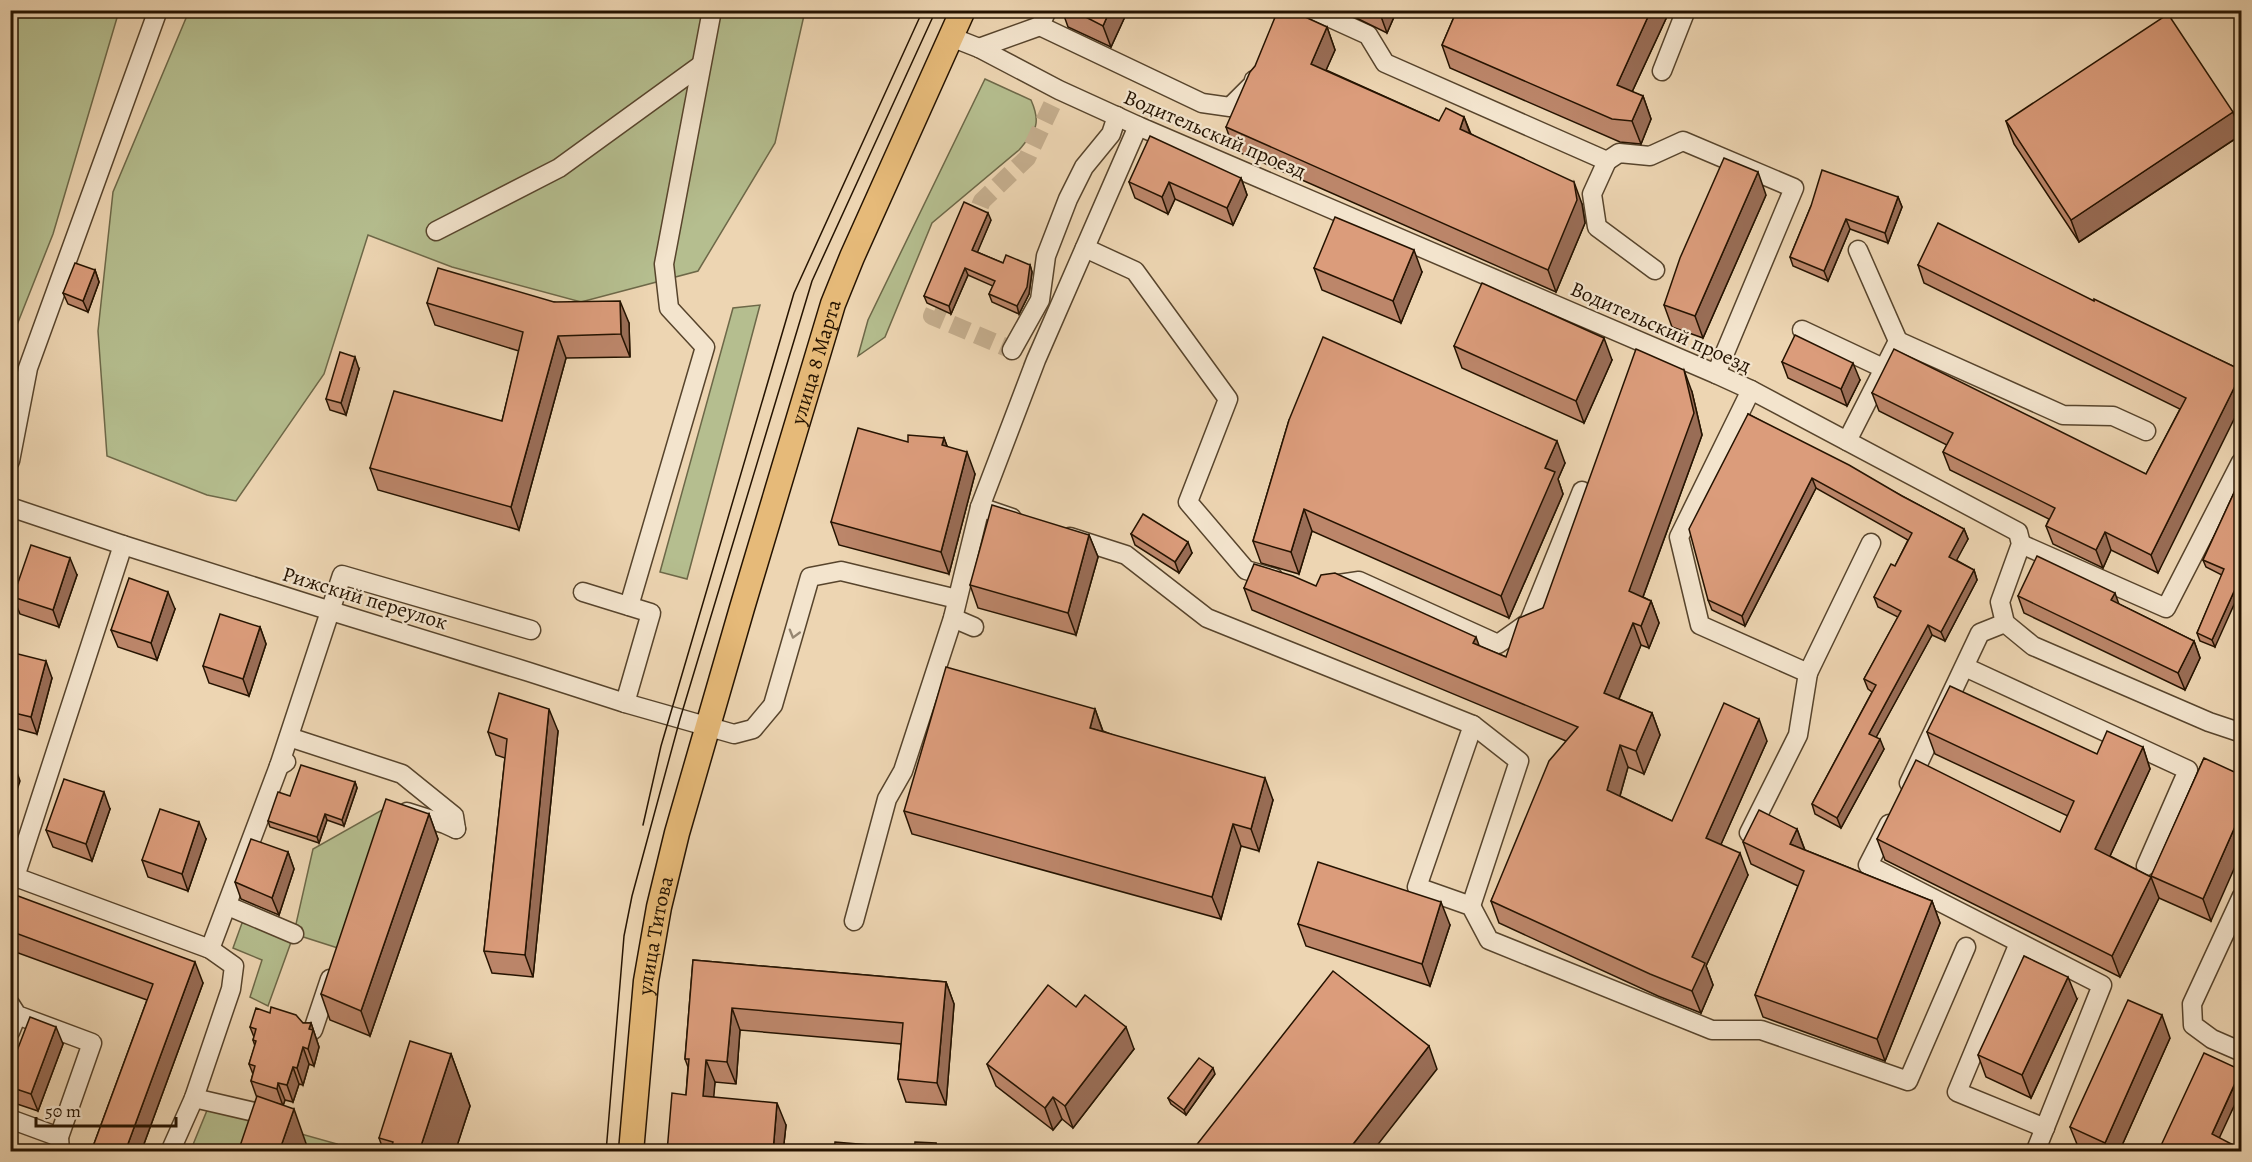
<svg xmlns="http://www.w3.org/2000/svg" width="2252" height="1162" viewBox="0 0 2252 1162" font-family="Alegreya,serif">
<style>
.green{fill:#b5be8f;stroke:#6d6848;stroke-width:1.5}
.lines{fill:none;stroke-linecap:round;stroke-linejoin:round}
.minor-tunnel{stroke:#c5ae8e;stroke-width:18;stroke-dasharray:18 9;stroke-linecap:butt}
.minor-casing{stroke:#57442c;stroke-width:21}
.major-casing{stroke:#251300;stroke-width:27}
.minor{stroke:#f3e4cd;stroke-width:18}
.major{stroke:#e6ba79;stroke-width:24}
.tram{stroke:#251300;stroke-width:1.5}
.wall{fill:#bc866a;stroke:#251300;stroke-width:1.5}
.shaded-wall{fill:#996d56;stroke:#251300;stroke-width:1.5}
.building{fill:#db9c7b;stroke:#251300;stroke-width:1.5}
.oneway{stroke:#968671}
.labels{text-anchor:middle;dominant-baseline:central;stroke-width:4.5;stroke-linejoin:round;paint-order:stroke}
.street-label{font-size:21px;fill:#251300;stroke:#f3e4cd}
</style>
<rect width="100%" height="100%" fill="#edd5b2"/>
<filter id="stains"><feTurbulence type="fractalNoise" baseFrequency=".00333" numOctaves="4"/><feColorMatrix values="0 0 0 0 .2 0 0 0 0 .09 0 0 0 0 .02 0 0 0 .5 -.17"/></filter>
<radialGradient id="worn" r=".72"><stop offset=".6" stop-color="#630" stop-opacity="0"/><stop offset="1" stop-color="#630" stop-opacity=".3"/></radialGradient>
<!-- green -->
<g class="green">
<polygon points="11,10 119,11 53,234 11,340"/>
<polygon points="189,11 805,11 775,143 698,271 581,302 452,267 368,235 324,374 236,501 207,495 107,456 98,331 113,192"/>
<path d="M985,79L1031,100C1042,125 1035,131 1019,150L932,223L885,337L858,356L868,320Z"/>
<polygon points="760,305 687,579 660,572 733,308"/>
<polygon points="389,806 341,949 294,934 268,1006 250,997 262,960 233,948 242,923 294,933 313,849"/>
<polygon points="208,1108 337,1144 334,1152 190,1152"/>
</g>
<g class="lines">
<!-- minor-tunnel -->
<g class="minor-tunnel">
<polyline points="970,231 982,201 1027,158 1059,90"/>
<polyline points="945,286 932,316 1036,360"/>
</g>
<defs>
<g id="minor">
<polyline points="1313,10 1368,35 1385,63 1607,161 1619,153 1650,156 1683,141 1794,188 1716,374"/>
<polyline points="1040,26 1202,103 1230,107 1253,84 1254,80"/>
<polyline points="951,37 979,48 1059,90 1138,126 1716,374 1751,390 2018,532 2021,544 2000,602 2005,623 2033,646 2209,722 2242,733"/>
<polyline points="979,48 1040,26 1047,10"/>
<polyline points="1662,71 1686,10"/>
<polyline points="1607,161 1592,194 1597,227 1655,270"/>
<polyline points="436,231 559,168 701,65"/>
<polyline points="1085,248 1135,271 1228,399 1188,502 1246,570 1274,578"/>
<polyline points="1802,330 1883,368"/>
<polyline points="1898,341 2063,415 2113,416 2146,431"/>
<polyline points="1012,350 1040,300 1046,256 1068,199 1084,167 1111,134 1117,116"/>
<polyline points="1751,390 1679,537 1700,625 1808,673 1871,543"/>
<polyline points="1847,441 1898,341 1858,250"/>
<polyline points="10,461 28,368 158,10"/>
<polyline points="10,507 123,545 331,611 529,672 625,703 734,734 753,729 773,705 810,577 841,571 957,599"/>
<polyline points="980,507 1012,518"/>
<polyline points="1070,537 1126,555 1207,618 1473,725 1417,887 1471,906 1489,940 1712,1030 1761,1030 1908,1081 1966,947"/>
<polyline points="2021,544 2166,608 2241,462"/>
<polyline points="1332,585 1359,581 1498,644 1529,622 1582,491"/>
<polyline points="583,592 651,613 625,703"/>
<polyline points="629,606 705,347 669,308 664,264 712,10"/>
<polyline points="953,618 974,627"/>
<polyline points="1965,667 2188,770 2146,866"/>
<polyline points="289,737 402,774 454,816 456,829"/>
<polyline points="286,762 279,766 342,575 531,630"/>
<polyline points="1909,783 1980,633 2005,623"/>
<polyline points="407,812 445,824 456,829"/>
<polyline points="1889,824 1868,865 2102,985 2036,1150 2041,1152"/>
<polyline points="1749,833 1798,735 1808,673"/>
<polyline points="10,875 210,949 234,966 231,989 194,1098 170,1152"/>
<polyline points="15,877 123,545"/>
<polyline points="2242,896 2192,1004 2193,1025 2212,1039 2242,1052"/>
<polyline points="228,906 294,934"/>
<polyline points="1471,906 1519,761 1473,725"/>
<polyline points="854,921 887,799 903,771 953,618 980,507 1036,360 1138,126"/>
<polyline points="2019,943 1957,1092 2045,1128"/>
<polyline points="210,949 279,766"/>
<polyline points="10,1004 17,1015 92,1043 59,1137 60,1152"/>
<polyline points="313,1030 330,979"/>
<polyline points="10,1032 17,1015"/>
<polyline points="194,1098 276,1117"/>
<polyline points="10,1119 59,1137"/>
</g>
<g id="major">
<path id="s1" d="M631,1152L646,981L659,907L677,833L742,608L833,304L852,257L963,10"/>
</g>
</defs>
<!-- minor casing -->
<use href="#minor" class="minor-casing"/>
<!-- major casing -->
<use href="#major" class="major-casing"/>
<!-- minor -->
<use href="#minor" class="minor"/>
<!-- major -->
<use href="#major" class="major"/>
<!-- tram -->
<g class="tram">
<polyline points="643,825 661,746 794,293 923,10"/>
<polyline points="606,1152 624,936 632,896 680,719 812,281 936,10"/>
</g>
</g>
<!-- wall -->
<g class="wall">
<polygon points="1062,10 1128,10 1111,47 1068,27"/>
<polygon points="1340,10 1397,10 1387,33"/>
<polygon points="1457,10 1670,10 1632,92 1643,96 1651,119 1641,144 1620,142 1450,68 1442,45"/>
<polygon points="1327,27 1335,50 1326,70 1439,121 1464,117 1471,134 1582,204 1585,223 1556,292 1234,150 1226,127"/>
<polygon points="2006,121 2241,135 2079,242 2014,144"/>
<polygon points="1241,178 1247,195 1233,225 1175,199 1168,214 1135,198 1129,182"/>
<polygon points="1766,195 1703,338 1672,327 1664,305"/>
<polygon points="1898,197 1902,207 1888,243 1850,229 1828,281 1793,266 1790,257 1811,206"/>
<polygon points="991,220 977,252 1003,263 1030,265 1032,272 1029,294 1019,314 992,302 989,294 993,286 968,275 951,314 927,303 924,296"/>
<polygon points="1918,265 2094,301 2241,370 2158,573 2111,550 2103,568 2053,544 2046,526 2049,519 1950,470 1943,452 1947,445 1879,411 1872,393 2146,474 2180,409 1924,283"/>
<polygon points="1314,268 1422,272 1401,323 1322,290"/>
<polygon points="95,270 99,282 88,312 68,304 63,293"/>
<polygon points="554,302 629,323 630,357 566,358 519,530 378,490 370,468 502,421 519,351 435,325 427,303"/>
<polygon points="1454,346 1612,360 1584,423 1462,368"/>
<polygon points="1782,362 1860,380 1847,406 1788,378"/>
<polygon points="359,369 346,415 330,410 326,399"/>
<polygon points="1692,392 1702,435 1643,597 1651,601 1659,623 1649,648 1641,645 1619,699 1652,713 1660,735 1644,774 1628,767 1620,796 1672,821 1767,741 1721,844 1748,875 1706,966 1713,985 1701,1013 1658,996 1499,923 1491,901 1566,741 1252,610 1244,588 1316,586 1479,646 1506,657 1543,608"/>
<polygon points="1748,414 1964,529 1968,539 1956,560 1974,570 1977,580 1945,641 1932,635 1876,737 1884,749 1841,828 1815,814 1812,804 1872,692 1868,689 1864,679 1898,617 1878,607 1874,597 1895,566 1908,540 1816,488 1745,626 1712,610 1708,600"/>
<polygon points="1289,420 1565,463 1558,479 1563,494 1509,618 1312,531 1299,574 1261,563 1253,541"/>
<polygon points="944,438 947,446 975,474 949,574 839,545 831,522 908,442"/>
<polygon points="2238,484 2215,647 2200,641 2197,633 2222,575 2206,567 2203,560"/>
<polygon points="1131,534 1192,553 1179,573 1135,545"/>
<polygon points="1089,535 1098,557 1076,635 978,608 970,585"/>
<polygon points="77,575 59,627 20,614 13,597"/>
<polygon points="2018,596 2119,604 2194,641 2200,658 2185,690 2024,613"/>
<polygon points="175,609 157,660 118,647 111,630"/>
<polygon points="260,627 266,644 249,696 209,683 203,666"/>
<polygon points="10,652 52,678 37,734 10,727"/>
<polygon points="1095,709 1103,731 1273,800 1259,851 1241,846 1221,919 912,834 904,811"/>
<polygon points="558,731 533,977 492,973 484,951 505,758 496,755 488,732"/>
<polygon points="1927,732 2097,754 2143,747 2150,769 2110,856 2151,877 2204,758 2211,921 2159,898 2120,977 1885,860 1877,839 2060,832 2068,816 1935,754"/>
<polygon points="355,782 357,788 344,826 327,820 319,843 270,827 268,821 290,796"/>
<polygon points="110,809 92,861 53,847 46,830"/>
<polygon points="429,814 438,839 370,1036 330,1020 321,994"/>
<polygon points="1797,829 1805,850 1932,901 1940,923 1885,1061 1763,1017 1755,995 1798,886 1751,864 1743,842"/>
<polygon points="206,839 188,891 148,877 142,860"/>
<polygon points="288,852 294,869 279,915 241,899 235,882"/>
<polygon points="10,893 203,983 141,1152 91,1152 147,1000 10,950"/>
<polygon points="1298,924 1450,925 1430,986 1306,946"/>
<polygon points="693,960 946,982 954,1004 946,1105 906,1102 898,1079 901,1044 740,1030 736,1084 715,1082 713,1097 786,1125 783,1152 667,1152 686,1095 688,1067 685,1059"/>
<polygon points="2077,999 2031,1098 1986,1077 1978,1055"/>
<polygon points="1076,1007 1134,1049 1073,1128 1062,1119 1053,1130 996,1086 987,1064"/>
<polygon points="270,1013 303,1023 311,1023 319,1047 314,1066 309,1064 303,1085 299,1084 293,1102 285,1100 283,1105 257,1098 251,1081 253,1074 249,1064 255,1046 253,1040 254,1037 250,1027"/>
<polygon points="2170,1038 2119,1152 2083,1152 2079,1149 2070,1127"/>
<polygon points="63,1044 38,1111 11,1102 10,1069"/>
<polygon points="451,1054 470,1106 455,1152 384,1152 379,1138"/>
<polygon points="1215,1074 1186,1115 1171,1104 1168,1098"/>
</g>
<!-- shaded-wall -->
<g class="shaded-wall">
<polygon points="1110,10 1128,10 1111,47 1103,26"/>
<polygon points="1397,10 1387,33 1379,11"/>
<polygon points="1651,10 1670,10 1625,107 1617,85"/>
<polygon points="1327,27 1335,50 1319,86 1311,64"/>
<polygon points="1643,96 1651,119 1641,144 1632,121"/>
<polygon points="2233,112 2241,135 2079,242 2071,220"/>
<polygon points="1464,117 1472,139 1460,129"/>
<polygon points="1758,172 1766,195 1703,338 1695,316"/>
<polygon points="1241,178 1247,195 1233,225 1227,208"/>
<polygon points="1169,182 1175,199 1168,214 1162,197"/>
<polygon points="1574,182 1582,204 1585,223 1556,292 1548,270"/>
<polygon points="1898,197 1902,207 1888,243 1885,233"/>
<polygon points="988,213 991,220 975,258 972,250"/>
<polygon points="1846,219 1850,229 1828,281 1824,271"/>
<polygon points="1414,250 1422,272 1401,323 1393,301"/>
<polygon points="1030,265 1032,272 1029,294 1019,314 1017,306"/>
<polygon points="965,268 968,275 951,314 949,306"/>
<polygon points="95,270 99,282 88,312 83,301"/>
<polygon points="620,301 629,323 630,357 621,334"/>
<polygon points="558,336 566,358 519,530 511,507"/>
<polygon points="1604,338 1612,360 1584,423 1576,401"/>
<polygon points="355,357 359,369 346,415 341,403"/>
<polygon points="1853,363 1860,380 1847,406 1841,389"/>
<polygon points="1684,370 1692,392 1702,435 1637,613 1629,591"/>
<polygon points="2241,374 2241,405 2158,573 2151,555"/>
<polygon points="944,438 952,460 942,445"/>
<polygon points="1557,441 1565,463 1558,479 1563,494 1509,618 1501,596 1545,468"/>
<polygon points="967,452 975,474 949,574 941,552"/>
<polygon points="1812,478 1816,488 1745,626 1742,616"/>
<polygon points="1304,509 1312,531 1299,574 1291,552"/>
<polygon points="1964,529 1968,539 1953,567 1949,557"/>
<polygon points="2105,532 2111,550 2103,568 2096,550"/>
<polygon points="1089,535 1098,557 1076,635 1068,613"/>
<polygon points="1188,542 1192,553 1179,573 1175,562"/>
<polygon points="70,558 77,575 59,627 53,610"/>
<polygon points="1974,570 1977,580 1945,641 1941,632"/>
<polygon points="2241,576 2241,589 2215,647 2212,640"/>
<polygon points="168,592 175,609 157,660 151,643"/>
<polygon points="2115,593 2121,610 2111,600"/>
<polygon points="1651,601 1659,623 1649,648 1641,626"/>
<polygon points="1633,623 1641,645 1612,715 1604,693"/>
<polygon points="1928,625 1932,635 1873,743 1869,734"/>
<polygon points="260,627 266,644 249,696 243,679"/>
<polygon points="1476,637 1484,659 1473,643"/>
<polygon points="2194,641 2200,658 2185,690 2178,673"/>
<polygon points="46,661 52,678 37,734 31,717"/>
<polygon points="549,709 558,731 533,977 525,955"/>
<polygon points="1095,709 1103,732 1090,728"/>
<polygon points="1652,713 1660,735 1644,774 1636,751"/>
<polygon points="1759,719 1767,741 1714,860 1706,838"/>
<polygon points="1880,739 1884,749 1841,828 1837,818"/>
<polygon points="1620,745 1628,767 1615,813 1607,790"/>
<polygon points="2143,747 2150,769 2103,871 2095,849"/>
<polygon points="14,764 20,781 10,810 10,775"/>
<polygon points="1265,778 1273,800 1259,851 1251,829"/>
<polygon points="355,782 357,788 344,826 342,820"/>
<polygon points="104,792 110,809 92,861 86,844"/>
<polygon points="2241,813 2241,853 2211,921 2203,899"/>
<polygon points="325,814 327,820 319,843 317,837"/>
<polygon points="429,814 438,839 370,1036 361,1011"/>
<polygon points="199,822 206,839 188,891 182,874"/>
<polygon points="1233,824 1241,846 1221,919 1212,897"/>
<polygon points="1797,829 1805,851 1790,844"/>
<polygon points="288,852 294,869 279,915 272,898"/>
<polygon points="1740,853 1748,875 1706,966 1713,985 1701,1013 1692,991 1692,957"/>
<polygon points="2151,877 2159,898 2120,977 2112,956"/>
<polygon points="1932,901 1940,923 1885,1061 1877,1039"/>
<polygon points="1441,902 1450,925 1430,986 1422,964"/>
<polygon points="195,962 203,983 141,1152 125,1152"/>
<polygon points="2068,977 2077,999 2031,1098 2022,1075"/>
<polygon points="946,982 954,1004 946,1105 937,1083"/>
<polygon points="732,1008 740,1030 736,1084 727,1062"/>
<polygon points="2162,1015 2170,1038 2119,1152 2108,1152 2105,1143"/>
<polygon points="311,1023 319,1047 314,1066 308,1049 309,1029"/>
<polygon points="56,1027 63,1044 38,1111 31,1094"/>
<polygon points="1126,1027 1134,1049 1073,1128 1065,1106"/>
<polygon points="1429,1046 1437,1069 1372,1152 1347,1152"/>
<polygon points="303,1047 309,1064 303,1085 297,1068"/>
<polygon points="451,1054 470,1106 455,1152 419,1152"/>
<polygon points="706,1060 715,1082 712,1118 703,1096"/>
<polygon points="293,1067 299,1084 293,1102 287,1085"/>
<polygon points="1213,1068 1215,1074 1186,1115 1184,1110"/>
<polygon points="2241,1071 2241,1091 2216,1145 2212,1134"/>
<polygon points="278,1083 285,1100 283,1106 277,1089"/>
<polygon points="1053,1097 1062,1119 1053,1130 1045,1108"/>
<polygon points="777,1103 786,1125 783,1152 773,1152"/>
<polygon points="294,1109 309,1152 279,1152"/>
<polygon points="936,1143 939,1152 935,1152"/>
</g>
<!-- building -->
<g class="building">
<polygon points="1072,10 1110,10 1103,26"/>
<polygon points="1278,10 1290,10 1327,27 1311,64 1439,121 1446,108 1464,117 1460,129 1574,182 1577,200 1548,270 1226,127 1250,72 1255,66"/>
<polygon points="1457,10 1651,10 1617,85 1643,96 1632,121 1612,119 1442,45"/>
<polygon points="2168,14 2233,112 2071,220 2006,121"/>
<polygon points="1150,136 1241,178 1227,208 1169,182 1162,197 1129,182"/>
<polygon points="1724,158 1758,172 1695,316 1664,305 1680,258"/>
<polygon points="1822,170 1898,197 1885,233 1846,219 1824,271 1790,257 1811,206"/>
<polygon points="964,202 988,213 972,250 1003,263 1006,255 1030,265 1027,287 1017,306 989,294 995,281 965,268 949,306 924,296"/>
<polygon points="1335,217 1414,250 1393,301 1314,268"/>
<polygon points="1938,223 2094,301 2094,299 2241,370 2241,374 2151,555 2105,532 2096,550 2046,526 2055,508 1943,452 1953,433 1872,393 1894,349 2146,474 2186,398 1918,265"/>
<polygon points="75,263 95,270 83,301 63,293"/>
<polygon points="438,268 554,302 620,301 621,334 558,336 511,507 370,468 394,391 502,421 523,332 427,303"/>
<polygon points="1482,283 1604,338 1576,401 1454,346"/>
<polygon points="1795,335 1853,363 1841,389 1782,362"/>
<polygon points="1323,337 1557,441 1545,468 1555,472 1501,596 1304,509 1291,552 1253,541 1289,420"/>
<polygon points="1636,349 1684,370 1694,413 1629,591 1651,601 1641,626 1633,623 1604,693 1652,713 1636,751 1620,745 1607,790 1672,821 1724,703 1759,719 1706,838 1740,853 1692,957 1705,963 1692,991 1650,974 1491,901 1549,761 1578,727 1244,588 1254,564 1293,576 1316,586 1321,575 1335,573 1476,637 1473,643 1506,657 1519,618 1543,608"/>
<polygon points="340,352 355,357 341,403 326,399"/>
<polygon points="1748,414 1849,465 1902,496 1964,529 1949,557 1974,570 1941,632 1928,625 1869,734 1880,739 1837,818 1812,804 1876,685 1864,679 1901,611 1874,597 1891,564 1895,566 1912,533 1812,478 1742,616 1708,600 1689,529"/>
<polygon points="858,428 908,442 908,435 944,438 942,445 967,452 941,552 831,522"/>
<polygon points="2238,484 2241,486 2241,576 2212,640 2197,633 2224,569 2203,560"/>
<polygon points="992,505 1089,535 1068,613 970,585"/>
<polygon points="1143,514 1188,542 1175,562 1131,534"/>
<polygon points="31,545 70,558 53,610 13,597"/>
<polygon points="2037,556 2115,593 2111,600 2194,641 2178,673 2018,596"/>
<polygon points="129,578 168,592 151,643 111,630"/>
<polygon points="220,614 260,627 243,679 203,666"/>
<polygon points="10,652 46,661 31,717 10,712"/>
<polygon points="946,667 1095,709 1090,728 1265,778 1251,829 1233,824 1212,897 904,811"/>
<polygon points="1950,686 2097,754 2107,731 2143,747 2095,849 2151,877 2112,956 1877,839 1916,760 2060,832 2074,801 1927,732"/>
<polygon points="499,693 549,709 525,955 484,951 507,739 488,732"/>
<polygon points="2204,758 2241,775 2241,813 2203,899 2151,876"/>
<polygon points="10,763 14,764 10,775"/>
<polygon points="301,765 355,782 342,820 325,814 317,837 268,821 278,792 290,796"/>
<polygon points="64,779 104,792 86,844 46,830"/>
<polygon points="386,799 429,814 361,1011 321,994"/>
<polygon points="160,809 199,822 182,874 142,860"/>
<polygon points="1759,810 1797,829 1790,844 1932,901 1877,1039 1755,995 1804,871 1743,842"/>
<polygon points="251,839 288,852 272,898 235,882"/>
<polygon points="1318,862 1441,902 1422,964 1298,924"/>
<polygon points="10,893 195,962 125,1152 91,1152 153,984 10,931"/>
<polygon points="2024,956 2068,977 2022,1075 1978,1055"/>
<polygon points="693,960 946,982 937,1083 898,1079 903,1023 732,1008 727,1062 706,1060 703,1096 777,1103 773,1152 667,1152 672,1093 686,1095 689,1059 685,1059"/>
<polygon points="1333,971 1429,1046 1347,1152 1191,1152"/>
<polygon points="1048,985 1076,1007 1085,995 1126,1027 1065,1106 1053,1097 1045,1108 987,1064"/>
<polygon points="2128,1000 2162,1015 2105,1143 2070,1127"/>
<polygon points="271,1007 296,1015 303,1023 311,1023 309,1029 313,1030 308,1049 303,1047 297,1068 293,1067 287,1085 278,1083 277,1089 251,1081 255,1066 249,1064 256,1041 253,1040 256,1029 250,1027 256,1008 270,1013"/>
<polygon points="30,1017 56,1027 31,1094 10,1087 10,1069"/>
<polygon points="410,1041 451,1054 419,1152 390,1152 393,1142 379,1138"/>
<polygon points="2204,1053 2241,1070 2212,1134 2241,1149 2241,1152 2158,1152"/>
<polygon points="1199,1058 1213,1068 1184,1110 1168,1098"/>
<polygon points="257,1096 294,1109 279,1152 238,1152"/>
<polygon points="835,1142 881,1146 881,1152 834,1152"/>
<polygon points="915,1142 936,1143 935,1152 914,1152"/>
</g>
<!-- one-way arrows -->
<defs><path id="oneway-chevron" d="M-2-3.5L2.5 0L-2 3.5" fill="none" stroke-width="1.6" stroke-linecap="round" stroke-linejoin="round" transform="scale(1.5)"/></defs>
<use class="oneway" href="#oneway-chevron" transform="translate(794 634) rotate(106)"/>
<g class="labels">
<!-- street labels -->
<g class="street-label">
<text transform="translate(1215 134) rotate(23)">Водительский проезд</text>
<text transform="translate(1661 327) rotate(24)">Водительский проезд</text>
<text stroke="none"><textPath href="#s1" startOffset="814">улица 8 Марта</textPath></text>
<text transform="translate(365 598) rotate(17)">Рижский переулок</text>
<text stroke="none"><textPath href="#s1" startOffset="218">улица Титова</textPath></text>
</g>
</g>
<!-- margin -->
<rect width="2252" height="1162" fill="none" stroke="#edd5b2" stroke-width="36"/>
<rect x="12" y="12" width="2228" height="1138" fill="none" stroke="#251300" stroke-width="3"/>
<rect x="18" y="18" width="2216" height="1126" fill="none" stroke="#251300" stroke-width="1.5"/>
<!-- scale -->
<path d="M36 1117v9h140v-9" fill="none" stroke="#251300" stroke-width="3"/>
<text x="45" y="1117" font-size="18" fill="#251300" stroke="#f3e4cd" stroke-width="4.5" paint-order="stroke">50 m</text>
<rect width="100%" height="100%" filter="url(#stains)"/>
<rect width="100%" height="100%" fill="url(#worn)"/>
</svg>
